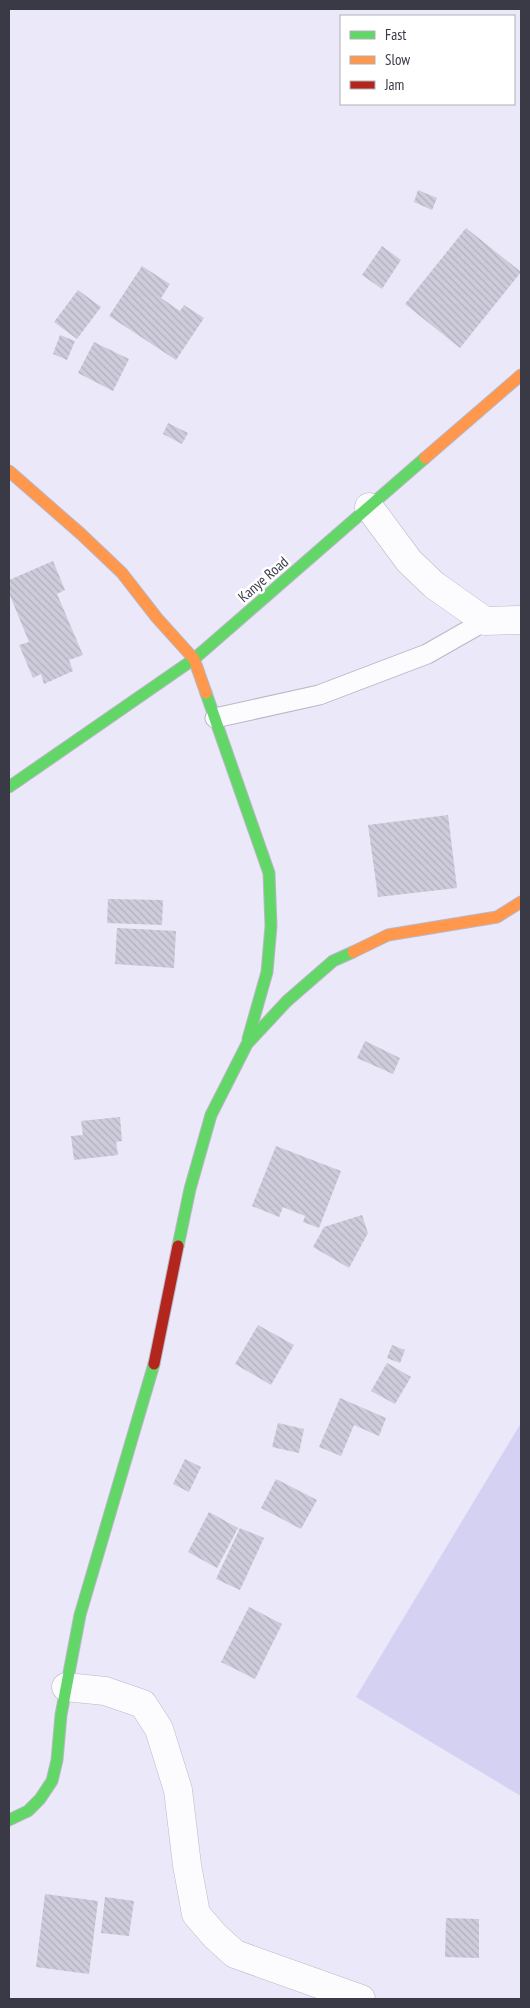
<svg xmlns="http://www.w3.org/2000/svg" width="530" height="2008" viewBox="0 0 530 2008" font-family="'PT Sans Narrow',sans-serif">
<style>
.green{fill:#d5d1f2}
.building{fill:url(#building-back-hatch)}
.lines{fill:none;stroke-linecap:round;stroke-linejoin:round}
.lane-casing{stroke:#b9b8c6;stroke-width:21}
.street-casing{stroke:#b9b8c6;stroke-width:29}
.fast-casing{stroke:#b9b8c6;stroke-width:13}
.slow-casing{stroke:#b9b8c6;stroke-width:13}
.jam-casing{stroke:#b9b8c6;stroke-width:13}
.lane{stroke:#fcfcfe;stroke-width:19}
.street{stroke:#fcfcfe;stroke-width:28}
.fast{stroke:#63d668;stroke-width:11}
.slow{stroke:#ff974d;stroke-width:11}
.jam{stroke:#b3261e;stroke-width:11}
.labels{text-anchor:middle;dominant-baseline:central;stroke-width:5;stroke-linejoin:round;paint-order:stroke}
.street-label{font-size:15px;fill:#3a3946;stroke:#fff}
</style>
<defs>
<pattern id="building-back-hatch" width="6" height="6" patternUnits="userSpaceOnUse" patternTransform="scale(1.25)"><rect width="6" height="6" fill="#ceccdb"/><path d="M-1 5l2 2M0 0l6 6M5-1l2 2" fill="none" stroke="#b2b0bd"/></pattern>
</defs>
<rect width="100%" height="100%" fill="#eae8f9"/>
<!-- green -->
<polygon class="green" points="521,1423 521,1796 356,1697"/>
<!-- building -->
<g class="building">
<polygon points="418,190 437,198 432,210 414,202"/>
<polygon points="466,228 521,272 460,348 405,304"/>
<polygon points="382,246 401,260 382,289 362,275"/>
<polygon points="142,266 170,284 161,298 180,311 184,305 204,318 176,360 109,316"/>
<polygon points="78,290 101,307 77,339 54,322"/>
<polygon points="60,335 75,341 67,360 53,354"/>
<polygon points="94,342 129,359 113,391 78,373"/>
<polygon points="168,423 188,433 182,444 163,434"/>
<polygon points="53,561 65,590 57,594 83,655 69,660 73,671 44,684 41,674 33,678 19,645 29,642 9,593 9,580"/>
<polygon points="448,815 457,888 378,897 368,825"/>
<polygon points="108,899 163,900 162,925 107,923"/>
<polygon points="117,928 176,931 174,968 115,964"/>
<polygon points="365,1041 400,1058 393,1074 357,1058"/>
<polygon points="120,1117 122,1141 116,1142 118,1155 74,1160 71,1136 83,1135 81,1121"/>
<polygon points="276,1146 341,1171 319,1228 303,1222 305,1216 283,1207 279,1217 252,1206"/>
<polygon points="362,1215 368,1233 349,1268 313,1247 324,1227"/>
<polygon points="258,1325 294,1345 271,1385 235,1364"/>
<polygon points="392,1345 405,1350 400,1363 387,1358"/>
<polygon points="387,1363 411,1377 395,1404 371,1391"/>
<polygon points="340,1398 386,1418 379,1436 354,1425 341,1456 319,1447"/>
<polygon points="278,1423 304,1429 299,1453 272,1447"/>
<polygon points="185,1459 201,1467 189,1492 173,1484"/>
<polygon points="276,1479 317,1500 301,1529 261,1508"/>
<polygon points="209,1512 238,1528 217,1568 188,1552"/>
<polygon points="240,1528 264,1538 240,1590 216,1579"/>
<polygon points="249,1607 282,1624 255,1679 221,1662"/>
<polygon points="45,1894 98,1901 89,1974 36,1967"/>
<polygon points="105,1897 134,1901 129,1936 101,1933"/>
<polygon points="446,1918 479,1919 479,1958 445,1957"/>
</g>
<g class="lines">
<defs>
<polyline id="lane" points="215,718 319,695 427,654 485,621"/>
<g id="street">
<polyline points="369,507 409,561 434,585 485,621 521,620"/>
<polyline points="66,1687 105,1691 143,1704 159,1729 178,1790 187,1865 196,1914 215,1936 235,1954 361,1999"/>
</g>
<g id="fast">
<polyline points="206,693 269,873 271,926 267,972 248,1039"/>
<polyline points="9,787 194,659 425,458"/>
<polyline points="178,1246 190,1189 211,1115 247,1044 287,1001 333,961 353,952"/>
<polyline points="9,1820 28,1811 40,1799 52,1781 57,1760 61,1715 80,1615 154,1364"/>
</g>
<g id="slow">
<polyline points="425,458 521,375"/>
<polyline points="9,471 81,534 122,573 157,618 194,659 206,693"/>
<polyline points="353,952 388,935 497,917 521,902"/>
</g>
<polyline id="jam" points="154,1364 178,1246"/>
</defs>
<!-- lane casing -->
<use href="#lane" class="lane-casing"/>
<!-- street casing -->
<use href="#street" class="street-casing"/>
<!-- fast casing -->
<use href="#fast" class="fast-casing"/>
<!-- slow casing -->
<use href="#slow" class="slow-casing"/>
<!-- jam casing -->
<use href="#jam" class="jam-casing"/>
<!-- lane -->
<use href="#lane" class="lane"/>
<!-- street -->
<use href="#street" class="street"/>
<!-- fast -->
<use href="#fast" class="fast"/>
<!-- slow -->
<use href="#slow" class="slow"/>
<!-- jam -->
<use href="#jam" class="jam"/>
</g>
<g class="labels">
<!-- street labels -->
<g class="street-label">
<text transform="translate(263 579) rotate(-41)">Kanye Road</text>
</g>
</g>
<!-- border -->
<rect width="530" height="2008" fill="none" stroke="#3a3946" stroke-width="20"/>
<!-- legend -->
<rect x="340" y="15" width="175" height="90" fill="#ffffff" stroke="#b0b0b5"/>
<rect x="350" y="31" width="25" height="8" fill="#63d668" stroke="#b0b0b5"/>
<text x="385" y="40" font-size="15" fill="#3a3946">Fast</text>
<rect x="350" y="56" width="25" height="8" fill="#ff974d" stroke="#b0b0b5"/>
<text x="385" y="65" font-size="15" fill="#3a3946">Slow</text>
<rect x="350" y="81" width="25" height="8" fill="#b3261e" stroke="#b0b0b5"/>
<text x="385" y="90" font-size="15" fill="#3a3946">Jam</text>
</svg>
